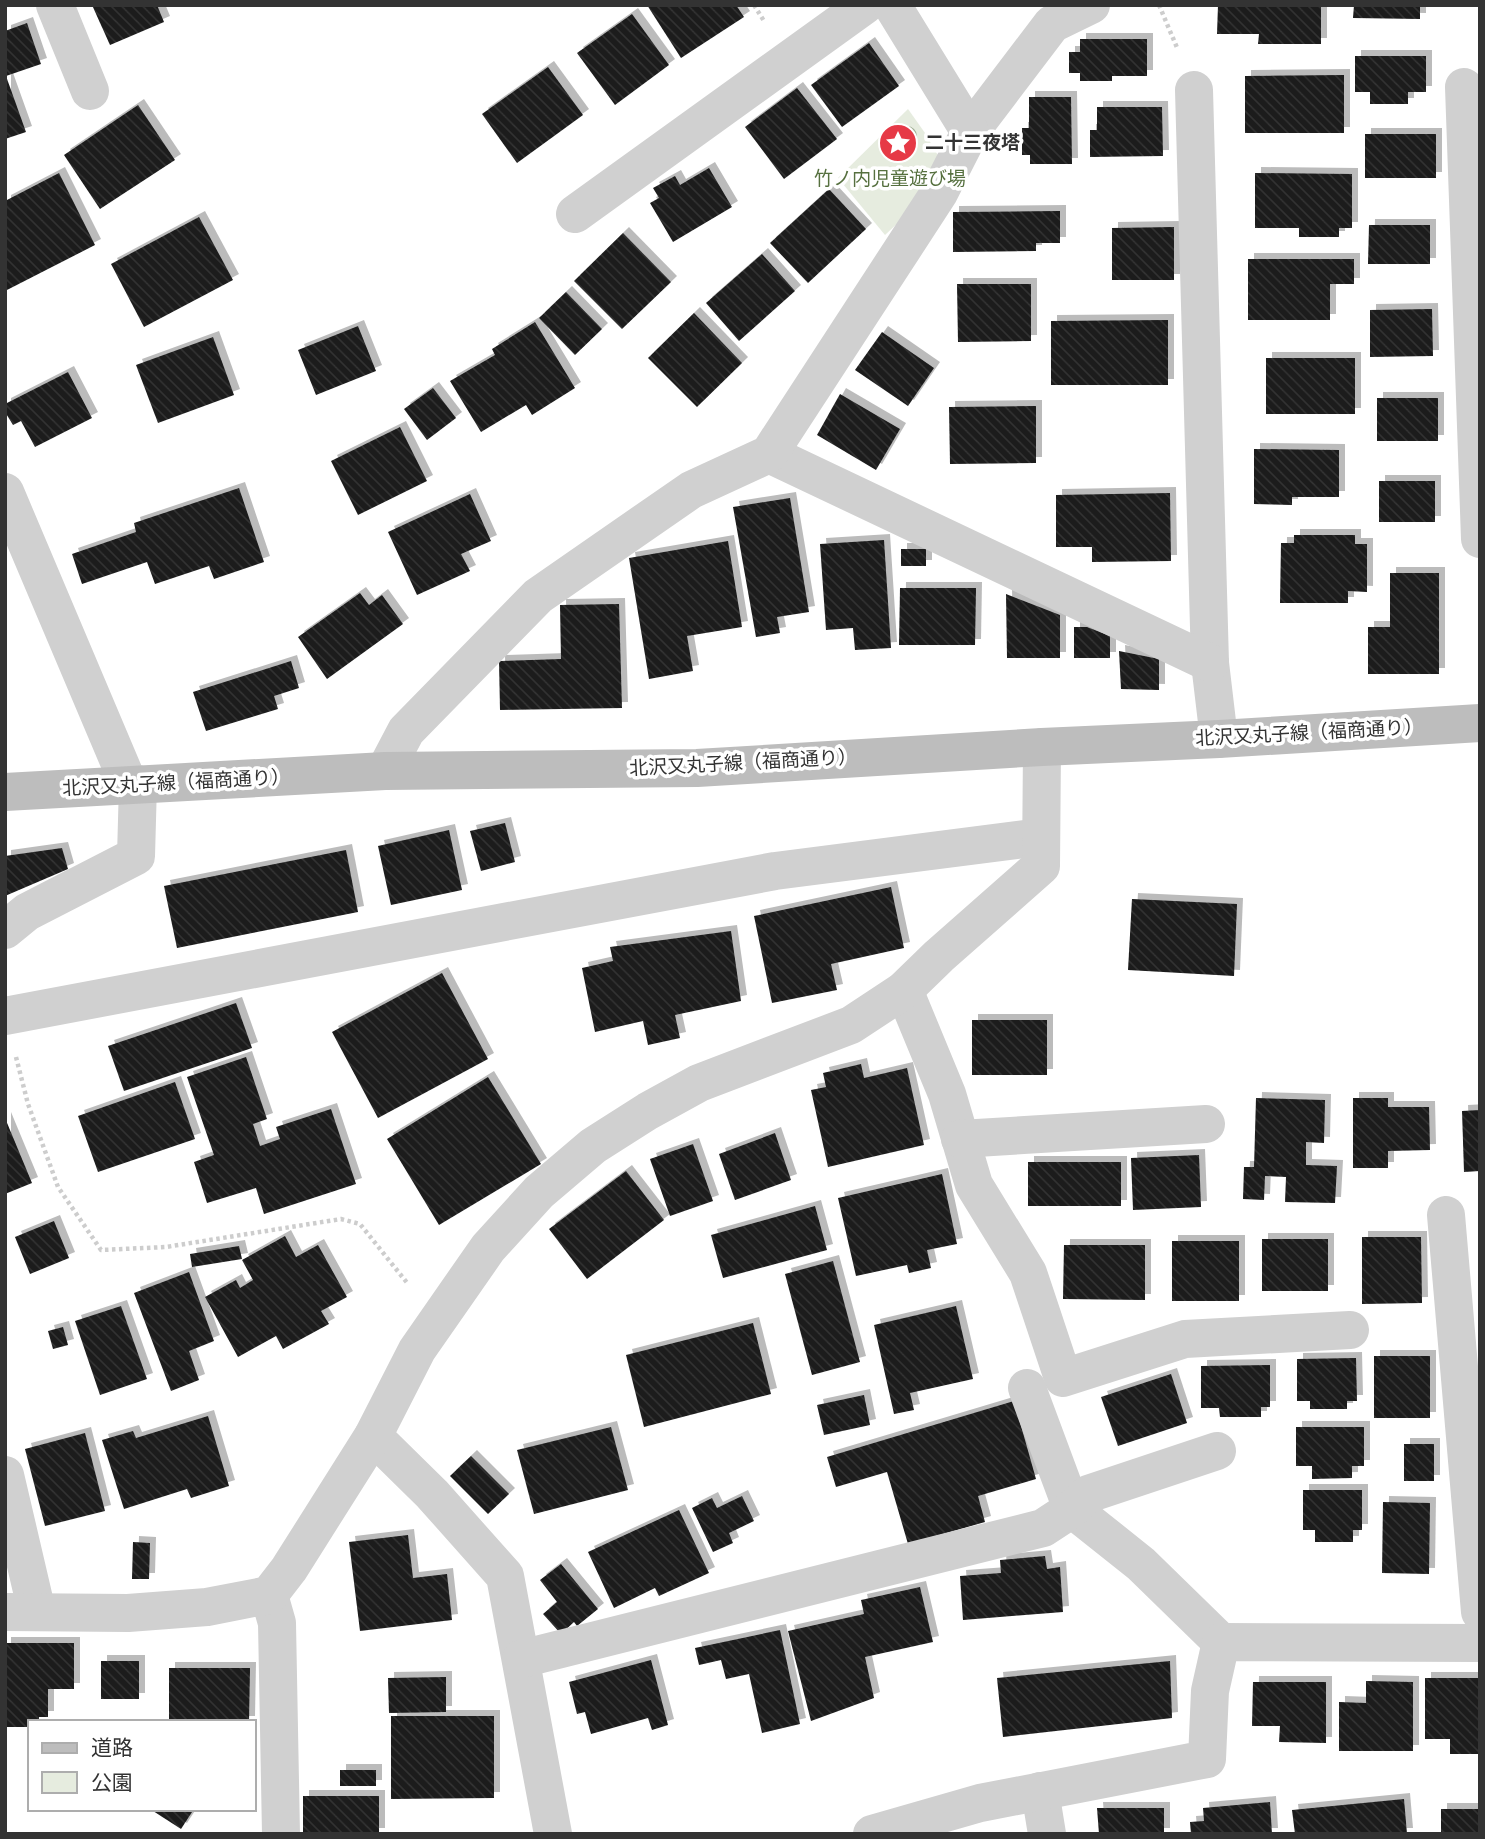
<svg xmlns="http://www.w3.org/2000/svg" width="1485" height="1839" viewBox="0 0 1485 1839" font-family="'Varela Round','Noto Sans JP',sans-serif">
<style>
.green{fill:#e6ecdf}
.building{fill:url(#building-back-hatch);filter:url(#shadow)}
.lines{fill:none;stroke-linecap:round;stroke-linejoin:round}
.path{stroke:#cdcdcd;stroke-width:4.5;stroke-dasharray:3.5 3.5;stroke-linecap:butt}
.street{stroke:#d0d0d0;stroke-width:38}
.secondary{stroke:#bdbdbd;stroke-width:38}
.tree{fill:#a2b095}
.labels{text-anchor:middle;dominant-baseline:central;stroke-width:7;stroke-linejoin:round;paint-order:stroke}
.poi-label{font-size:19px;font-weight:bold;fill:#333;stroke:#fff;text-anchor:start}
.park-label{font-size:19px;fill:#56703f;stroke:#fff}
.street-label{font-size:19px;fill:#333;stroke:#fff}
</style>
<defs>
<pattern id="building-back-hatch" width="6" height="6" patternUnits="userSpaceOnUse" patternTransform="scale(1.75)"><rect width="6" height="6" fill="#1a1a1a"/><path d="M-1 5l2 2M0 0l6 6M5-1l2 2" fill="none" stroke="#333"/></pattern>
<filter id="shadow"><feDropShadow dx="6" dy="-6" stdDeviation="0" flood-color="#0004"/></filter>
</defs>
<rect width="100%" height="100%" fill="#fff"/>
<!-- green -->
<polygon class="green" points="908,109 925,133 940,159 918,204 885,235 838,178"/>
<!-- building -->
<g class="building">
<polygon points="92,5 157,5 164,22 110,45"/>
<polygon points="647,5 736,5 744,17 681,58"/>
<polygon points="1218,5 1321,5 1321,44 1258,44 1259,34 1217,34"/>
<polygon points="1354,5 1420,5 1420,19 1353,18"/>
<polygon points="632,14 669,65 615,105 577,53"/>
<polygon points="27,23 41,64 6,76 26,132 5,139 5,31"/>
<polygon points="1080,39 1147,39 1147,76 1112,76 1112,81 1080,81 1080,73 1069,73 1069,52 1080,52"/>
<polygon points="869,43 899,86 842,127 811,85"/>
<polygon points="1355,56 1426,56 1426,92 1408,92 1408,104 1370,104 1370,92 1355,92"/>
<polygon points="548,67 583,115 517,163 482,114"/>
<polygon points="1344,75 1344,133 1245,133 1245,76"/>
<polygon points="797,88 837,139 784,179 745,127"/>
<polygon points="1029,97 1071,97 1072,164 1030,164 1030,155 1022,155 1022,128 1029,128"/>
<polygon points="138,105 175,160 100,209 64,155"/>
<polygon points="1097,107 1162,107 1163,156 1090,157 1090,130 1097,130"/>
<rect x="1365" y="134" width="71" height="44"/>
<polygon points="709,168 732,207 673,242 650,203 659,198 653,188 675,176 680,185"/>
<polygon points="59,173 95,245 5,291 5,201"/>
<polygon points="1255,173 1352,174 1352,228 1339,228 1339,237 1299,237 1299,228 1255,228"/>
<polygon points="829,189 866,229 808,283 770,243"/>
<polygon points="1060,211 1060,243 1036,243 1036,251 953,252 953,212"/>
<polygon points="199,217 233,280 144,327 111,264"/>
<polygon points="1369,225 1430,225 1430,264 1368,264"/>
<polygon points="1174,227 1174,280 1112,280 1112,228"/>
<polygon points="623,233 671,282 622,329 574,281"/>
<polygon points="762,254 795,291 739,341 706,303"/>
<polygon points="1248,259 1354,259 1354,284 1330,284 1330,320 1248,320"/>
<polygon points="957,284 1031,284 1031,341 958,342"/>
<polygon points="566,292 602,329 575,355 539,318"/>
<polygon points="1432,309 1433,356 1370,357 1370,310"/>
<polygon points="694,313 742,363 697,407 648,358"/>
<polygon points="1168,320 1168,385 1051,385 1051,321"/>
<polygon points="535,322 575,388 532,415 526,405 481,432 450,381 495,355 492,349"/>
<polygon points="358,326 376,371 316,395 298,350"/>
<polygon points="882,332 934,368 908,406 855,370"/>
<polygon points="213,337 234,395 158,423 136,365"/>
<rect x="1266" y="358" width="89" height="56"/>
<polygon points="68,372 92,418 35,447 21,421 13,425 5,412 5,404"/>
<polygon points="433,388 456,418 427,440 404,409"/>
<polygon points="840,394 900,429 876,470 817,435"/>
<rect x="1377" y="398" width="61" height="43"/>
<polygon points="1036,406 1036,463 950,464 949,407"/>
<polygon points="400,427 427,481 358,515 331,461"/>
<polygon points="1254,449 1339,450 1339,497 1292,497 1292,505 1254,504"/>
<rect x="1379" y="481" width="56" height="41"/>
<polygon points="239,488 264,562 214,579 209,566 155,584 147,562 82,584 72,554 136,532 134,523"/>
<polygon points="1170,493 1171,561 1092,562 1092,547 1056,547 1056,495"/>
<polygon points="470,494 491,541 461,554 470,571 417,595 388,532"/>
<polygon points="790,498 809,612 777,617 780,633 756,637 733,507"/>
<polygon points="1294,535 1355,535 1355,544 1367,544 1367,592 1348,591 1348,603 1280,603 1281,543 1294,543"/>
<polygon points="884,540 891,648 855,650 853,628 826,630 820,544"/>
<polygon points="728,541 742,627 687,636 693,671 649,679 629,558"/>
<rect x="901" y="549" width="25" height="17"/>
<polygon points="1390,573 1439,573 1439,674 1368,674 1368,627 1390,627"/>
<polygon points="900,588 976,588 975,645 899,645"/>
<polygon points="360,593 369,605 382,595 403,624 327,679 298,637"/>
<polygon points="1006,594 1060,615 1060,658 1007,658"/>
<polygon points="619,604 622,708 500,710 499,661 561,659 560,605"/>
<polygon points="1074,627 1087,627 1110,636 1110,658 1074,658"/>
<polygon points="1119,651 1159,659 1159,690 1121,689"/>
<polygon points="291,661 299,688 274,696 278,709 206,731 193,692"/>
<polygon points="505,823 515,862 481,871 470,831"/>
<polygon points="449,830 462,890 391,905 378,846"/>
<polygon points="62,848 68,869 5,896 5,856"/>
<polygon points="346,850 358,912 177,948 164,886"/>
<polygon points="891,887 904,948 831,964 837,990 772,1003 754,916"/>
<polygon points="1132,899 1237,904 1234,976 1128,970"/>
<polygon points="731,931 741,1001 675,1015 680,1038 648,1045 643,1021 595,1032 582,968 613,961 610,947"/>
<polygon points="442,973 488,1059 378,1118 332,1032"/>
<polygon points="236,1003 252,1048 124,1091 108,1046"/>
<rect x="972" y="1020" width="75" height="55"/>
<polygon points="246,1057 267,1119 253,1124 260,1146 280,1139 276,1127 331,1109 356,1184 264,1214 256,1188 207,1203 194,1162 214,1155 187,1077"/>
<polygon points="861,1064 864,1078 907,1068 924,1145 828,1167 811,1090 826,1087 823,1073"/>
<polygon points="488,1077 541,1164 439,1225 387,1139"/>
<polygon points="175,1082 195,1139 98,1172 78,1116"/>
<polygon points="1256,1098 1325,1100 1324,1143 1306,1142 1306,1165 1337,1166 1335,1203 1285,1202 1286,1177 1265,1176 1264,1200 1243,1199 1244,1167 1254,1167"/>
<polygon points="1353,1098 1388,1098 1388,1107 1429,1107 1430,1150 1388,1151 1388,1168 1353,1168"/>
<polygon points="1480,1110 1480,1171 1464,1172 1462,1111"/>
<polygon points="5,1118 32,1183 5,1194"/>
<polygon points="775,1133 791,1180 735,1200 719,1154"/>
<polygon points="693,1144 713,1201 670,1216 650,1159"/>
<polygon points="1199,1155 1201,1207 1133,1210 1131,1158"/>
<rect x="1028" y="1162" width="93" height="44"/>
<polygon points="626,1171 664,1220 587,1279 549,1229"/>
<polygon points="942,1174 957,1244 927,1250 931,1268 909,1273 907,1265 856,1276 838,1198"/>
<polygon points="815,1206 827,1250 723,1278 711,1235"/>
<polygon points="54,1221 69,1258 30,1274 15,1237"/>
<polygon points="285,1236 296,1257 318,1245 347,1297 321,1311 329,1324 283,1349 276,1336 238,1357 205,1297 236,1280 240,1288 253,1280 242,1260"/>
<polygon points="1362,1237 1421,1237 1422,1303 1362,1304"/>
<rect x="1262" y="1239" width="66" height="52"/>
<rect x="1172" y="1241" width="67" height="60"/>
<polygon points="1064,1245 1145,1245 1145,1300 1063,1299"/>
<polygon points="239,1246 242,1259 192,1267 190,1254"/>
<polygon points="833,1261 860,1362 812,1375 785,1274"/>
<polygon points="189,1272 214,1341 189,1351 199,1380 171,1391 134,1293"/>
<polygon points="121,1306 147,1379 100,1395 75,1321"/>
<polygon points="956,1306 973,1379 910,1393 914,1410 894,1414 874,1325"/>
<polygon points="753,1323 771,1394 644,1427 626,1355"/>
<polygon points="63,1327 68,1345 53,1349 48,1331"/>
<rect x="1374" y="1356" width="56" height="62"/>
<polygon points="1356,1358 1357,1401 1347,1401 1347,1409 1310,1409 1310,1401 1297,1401 1297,1359"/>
<polygon points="1270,1365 1270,1407 1261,1407 1261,1417 1220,1417 1219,1408 1201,1408 1201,1366"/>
<polygon points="1171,1374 1187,1423 1118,1446 1101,1397"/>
<polygon points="864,1395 870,1425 824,1435 817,1405"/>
<polygon points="1014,1401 1036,1479 978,1496 985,1522 908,1544 887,1472 836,1487 827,1457"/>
<polygon points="208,1416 229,1486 191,1498 187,1489 124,1509 102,1440 133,1431 136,1438"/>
<polygon points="611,1427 628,1490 534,1514 517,1450"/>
<polygon points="1296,1427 1364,1427 1364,1466 1352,1466 1352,1478 1312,1479 1312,1466 1296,1466"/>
<polygon points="85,1433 105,1511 45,1526 25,1449"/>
<rect x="1404" y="1444" width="30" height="37"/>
<polygon points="471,1456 509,1494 488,1514 450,1476"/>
<polygon points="1303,1490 1362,1490 1362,1530 1353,1530 1353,1542 1315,1542 1315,1530 1303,1530"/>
<polygon points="742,1496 754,1521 729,1533 733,1543 713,1552 692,1508 712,1498 717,1508"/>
<polygon points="1383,1502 1430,1503 1429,1574 1382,1573"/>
<polygon points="679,1510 709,1573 659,1596 655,1588 614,1608 588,1552"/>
<polygon points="408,1535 413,1578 447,1574 452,1620 360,1631 349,1542"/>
<polygon points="133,1542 150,1543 149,1579 132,1579"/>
<polygon points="1045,1556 1047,1569 1060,1567 1063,1612 963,1620 960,1576 1001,1573 1000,1560"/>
<polygon points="561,1564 598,1609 577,1626 574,1622 561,1634 543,1614 557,1602 540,1580"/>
<polygon points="920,1587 933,1642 865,1657 874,1698 811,1721 788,1631 864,1614 861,1600"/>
<polygon points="780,1630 800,1724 762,1733 749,1674 726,1679 721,1660 699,1665 695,1648"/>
<polygon points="5,1643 74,1643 74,1689 48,1689 48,1717 39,1717 39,1722 30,1722 30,1727 5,1727"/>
<polygon points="651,1660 668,1725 652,1730 648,1718 591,1734 585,1712 577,1714 569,1682"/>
<rect x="101" y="1661" width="38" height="38"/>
<polygon points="1170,1661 1172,1718 1003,1737 997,1678"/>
<polygon points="169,1668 250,1668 249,1722 169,1722"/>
<polygon points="446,1677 446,1712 389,1713 388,1678"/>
<polygon points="1425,1678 1480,1678 1480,1754 1450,1754 1450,1739 1425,1739"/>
<polygon points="1366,1681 1413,1682 1413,1751 1339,1751 1339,1702 1366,1703"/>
<polygon points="1253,1682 1326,1682 1326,1743 1279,1742 1280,1726 1252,1726"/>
<polygon points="391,1716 494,1716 494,1798 391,1799"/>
<rect x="340" y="1770" width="36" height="16"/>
<rect x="303" y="1796" width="76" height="38"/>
<polygon points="1404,1799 1407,1834 1295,1834 1292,1810"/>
<polygon points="1270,1802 1272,1834 1191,1834 1190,1822 1204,1821 1203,1808"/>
<polygon points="1097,1808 1164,1808 1164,1834 1099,1834"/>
<polygon points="150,1809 194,1809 181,1829"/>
<rect x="1441" y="1809" width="39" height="25"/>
</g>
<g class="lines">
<!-- path -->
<g class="path">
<polyline points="754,5 764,21"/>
<polyline points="1159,5 1178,50"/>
<polyline points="16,1057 28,1104 58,1187 101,1250 166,1247 341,1219 360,1224 408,1284"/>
</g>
<!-- street -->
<g class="street">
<polyline points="55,5 90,91"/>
<polyline points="1464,87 1480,539"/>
<polyline points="1194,90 1210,663 1219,739"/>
<polyline points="970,132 1052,24 1091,5"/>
<polyline points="575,214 865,5"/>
<polyline points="769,454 1210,663"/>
<polyline points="5,492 129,785"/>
<polyline points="385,771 406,731 538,596 691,490 769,454 939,193 970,132 892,5"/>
<polyline points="5,930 27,912 136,856 138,784"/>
<polyline points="904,990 947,1094 974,1185 1028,1273 1063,1378 1185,1339 1350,1330"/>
<polyline points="5,1016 775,871 1041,837"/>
<polyline points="960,1139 1206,1124"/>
<polyline points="1446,1215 1480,1612"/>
<polyline points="1027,1388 1072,1509 1141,1564 1221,1642"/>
<polyline points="373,1436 432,1494 505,1576 553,1834"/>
<polyline points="5,1475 37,1612"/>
<polyline points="269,1595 277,1623 281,1834"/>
<polyline points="5,1612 128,1613 207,1607 269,1595 289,1569 373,1436 417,1350 488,1248 539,1192 593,1146 648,1111 699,1083 851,1025 904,990 939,956 1041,866 1042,747"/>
<polyline points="521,1659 1043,1528 1072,1509 1088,1494 1217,1451"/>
<polyline points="1040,1791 1047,1834"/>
<polyline points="872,1834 980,1803 1207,1759 1210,1691 1221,1642 1480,1643"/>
</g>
<!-- secondary -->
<polyline class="secondary" points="5,792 385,771 697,768 1042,747 1219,739 1480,723"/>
</g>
<!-- trees -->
<circle class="tree" cx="907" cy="136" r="10"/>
<!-- icons -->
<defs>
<symbol id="sight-disc" viewBox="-11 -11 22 22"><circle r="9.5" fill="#e63946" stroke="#fff"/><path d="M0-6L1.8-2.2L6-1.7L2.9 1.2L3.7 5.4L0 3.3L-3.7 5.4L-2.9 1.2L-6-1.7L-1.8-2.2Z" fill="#fff"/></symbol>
</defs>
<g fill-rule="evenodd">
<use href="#sight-disc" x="876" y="121" width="44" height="44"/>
</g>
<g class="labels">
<!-- poi labels -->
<g class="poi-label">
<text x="925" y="143">二十三夜塔</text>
</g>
<!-- park labels -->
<g class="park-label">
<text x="890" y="179">竹ノ内児童遊び場</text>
</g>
<!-- street labels -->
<g class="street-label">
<text transform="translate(1309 733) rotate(-3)">北沢又丸子線（福商通り）</text>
<text transform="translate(743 763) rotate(-3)">北沢又丸子線（福商通り）</text>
<text transform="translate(176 783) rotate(-3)">北沢又丸子線（福商通り）</text>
</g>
</g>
<!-- border -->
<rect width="1485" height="1839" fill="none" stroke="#333333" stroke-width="14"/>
<!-- legend -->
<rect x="28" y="1720" width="228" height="91" fill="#ffffff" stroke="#adadad" stroke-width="2"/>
<rect x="42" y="1743" width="35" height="10" fill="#bdbdbd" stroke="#adadad" stroke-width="2"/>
<text x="91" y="1755" font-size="21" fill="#333333">道路</text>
<rect x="42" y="1772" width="35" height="21" fill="#e6ecdf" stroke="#adadad" stroke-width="2"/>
<text x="91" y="1790" font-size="21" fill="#333333">公園</text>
</svg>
